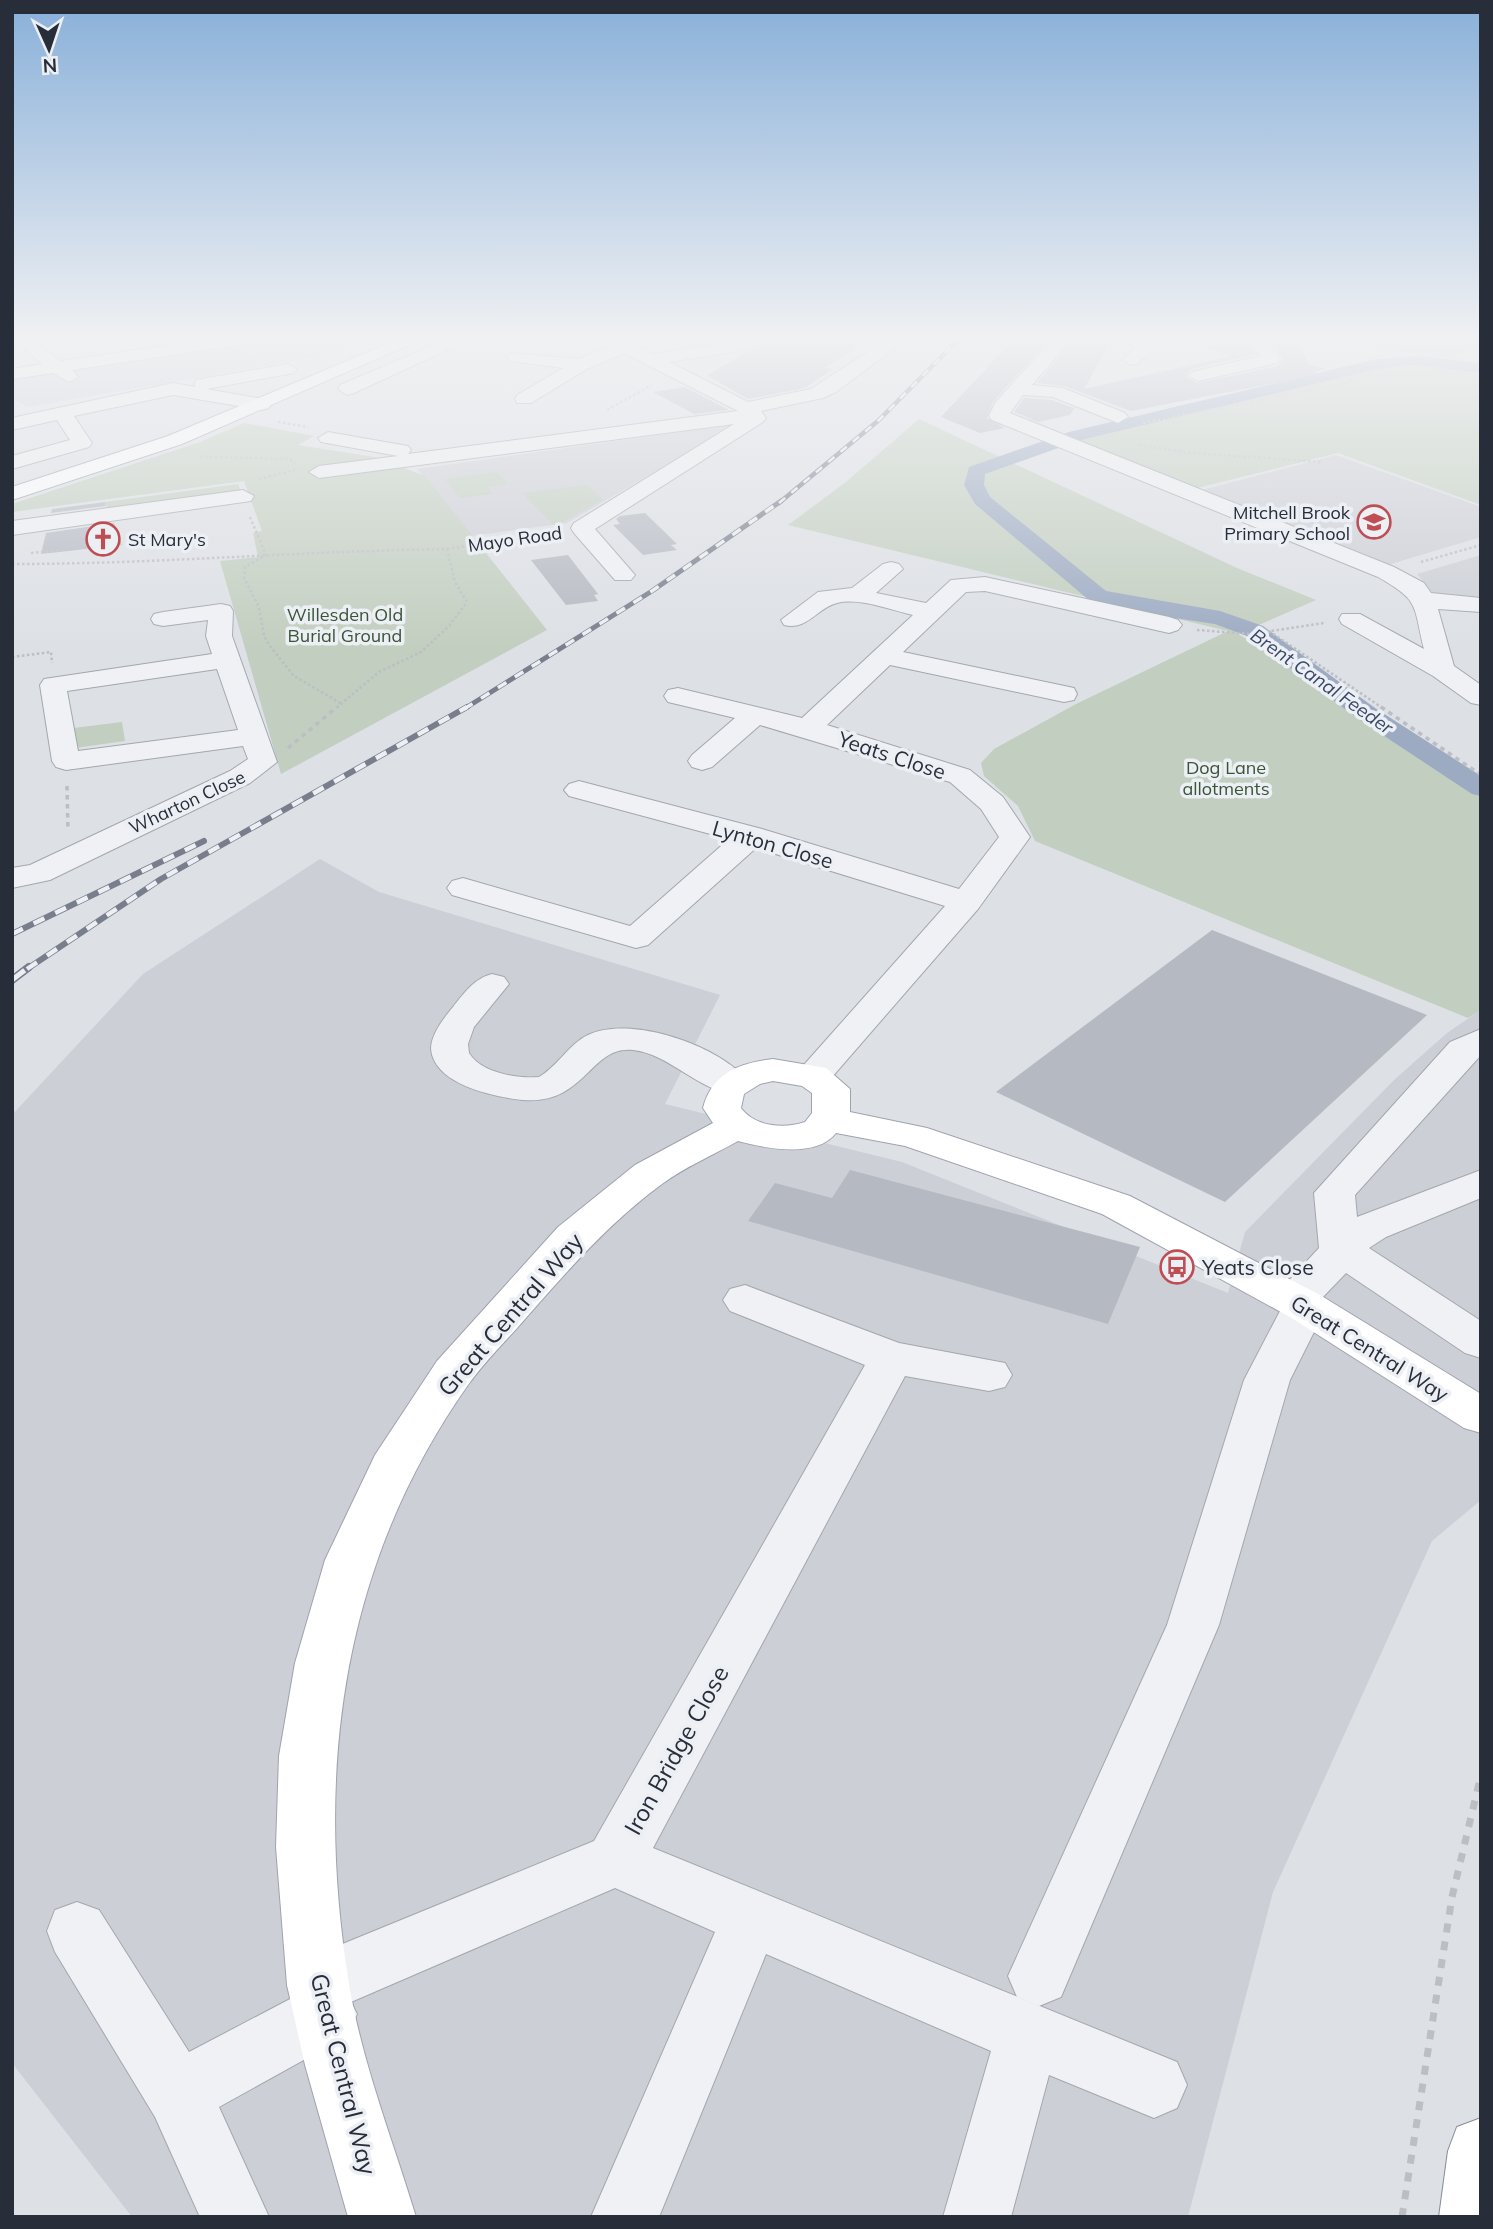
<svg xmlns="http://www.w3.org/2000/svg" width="1493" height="2229" viewBox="0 0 1493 2229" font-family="Mulish,sans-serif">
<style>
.built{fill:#cccfd6}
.green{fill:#c2cebf}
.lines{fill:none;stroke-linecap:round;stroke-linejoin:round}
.canal{fill:#9caac2;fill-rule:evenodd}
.building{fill:#b5b9c1}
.minor-casing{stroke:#a3a7ae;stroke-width:2}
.major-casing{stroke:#9ea3b0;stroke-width:2}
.highway-casing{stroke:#868c9a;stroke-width:2}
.path-far2{stroke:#bcbec4;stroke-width:2.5;stroke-dasharray:2.5 2.5;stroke-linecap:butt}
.path-far1{stroke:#bcbec4;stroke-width:3.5;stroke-dasharray:4.5 4.5;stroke-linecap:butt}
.path{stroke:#bcbec4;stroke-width:7;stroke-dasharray:9 9;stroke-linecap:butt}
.minor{fill:#f0f1f4;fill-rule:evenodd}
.major{fill:#fff;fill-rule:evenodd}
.highway{fill:#fff;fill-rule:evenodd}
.rail-far3-casing{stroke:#797e8d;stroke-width:4.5}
.rail-far2-casing{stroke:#797e8d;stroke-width:5}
.rail-far1-casing{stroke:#797e8d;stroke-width:6}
.rail-casing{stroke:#797e8d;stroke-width:8}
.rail-far3{stroke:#eceff3;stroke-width:2.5;stroke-dasharray:8;stroke-linecap:butt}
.rail-far2{stroke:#eceff3;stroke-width:3.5;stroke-dasharray:10;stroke-linecap:butt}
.rail-far1{stroke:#eceff3;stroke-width:4.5;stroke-dasharray:12;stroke-linecap:butt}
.rail{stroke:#eceff3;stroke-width:5;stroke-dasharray:16;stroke-linecap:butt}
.labels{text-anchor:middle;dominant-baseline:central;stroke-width:7;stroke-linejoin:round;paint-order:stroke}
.far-poi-label{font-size:18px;fill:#282d3a;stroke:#eceff3;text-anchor:end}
.far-street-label{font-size:18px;fill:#282d3a;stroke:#eceff3}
.far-park-label{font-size:18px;fill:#3a5437;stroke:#eceff3}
.far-water-label{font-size:19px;font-style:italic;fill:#374869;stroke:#eceff3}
.street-label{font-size:21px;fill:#282d3a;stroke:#eceff3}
.poi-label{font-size:21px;fill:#282d3a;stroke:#eceff3;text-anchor:start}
.near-street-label{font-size:24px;fill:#282d3a;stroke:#eceff3}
</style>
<rect width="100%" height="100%" fill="#dde0e5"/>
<!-- built -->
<g class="built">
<polygon points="254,339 371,339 333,354 28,407 12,399 12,376"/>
<polygon points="730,425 733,426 567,523 472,536 417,469"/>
<polygon points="1336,455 1481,507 1481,537 1381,567 1194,492"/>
<polygon points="1481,555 1481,608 1442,604 1417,574"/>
<polygon points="320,859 379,892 720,995 665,1104 902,1162 1228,1293 1245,1232 1394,1080 1447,1033 1481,1010 1481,1500 1432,1541 1273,1892 1188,2217 132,2217 12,2063 12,1115 143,974"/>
</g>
<!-- green -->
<g class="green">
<polygon points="1293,339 1481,339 1481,348 1448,358"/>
<polygon points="1404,357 1481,370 1481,505 1338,453 1189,490 1059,440 1074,433"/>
<path d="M919,419L1237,568L1316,600L1238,634C1321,684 1400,741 1481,795V1010L1468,1018L1035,841L1018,806L984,776L981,763L994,749L1076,704L1228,631L788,525L846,482Z"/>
<polygon points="244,423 314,436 298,445 374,457 425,476 547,630 281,774 220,561 258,557 253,533 262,531 244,481 12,512 12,504 200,442"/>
<polygon points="497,472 508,484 488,487 493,494 460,498 445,479"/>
<polygon points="238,484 242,494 108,511 105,502"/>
<polygon points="587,485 603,500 555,526 522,493"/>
<polygon points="122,722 125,741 75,748 74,728"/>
</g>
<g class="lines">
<!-- canal -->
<polygon class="canal" points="1416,356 1481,363 1481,373 1416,365 1377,369 1081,440 985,474 984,485 990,497 1106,591 1220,611 1263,626 1375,708 1481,776 1481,796 1472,794 1357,718 1247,636 1215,624 1115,609 1090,601 975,504 964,485 969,467 1069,432 1377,359"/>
</g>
<!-- building -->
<g class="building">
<polygon points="770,339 871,339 824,368 833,369 805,388 748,399 707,375"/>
<polygon points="1014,339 1050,339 993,402 987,418 1005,428 980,433 941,417"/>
<polygon points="1074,339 1112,339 1084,389 1232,356 1199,345 1200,339 1248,340 1256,354 1191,369 1186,377 1197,383 1278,366 1283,359 1270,341 1298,341 1308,364 1326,369 1314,372 1320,374 1131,411 1064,386 1037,383"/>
<polygon points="685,387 729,410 694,414 653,392"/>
<polygon points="1024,398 1052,400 1074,408 1070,415 1038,422 1014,412"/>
<polygon points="105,502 106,506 51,513 52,509"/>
<polygon points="645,513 677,544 671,545 677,550 643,555 613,525 620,524 616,519 620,516"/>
<polygon points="114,523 122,545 41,554 46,533"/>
<polygon points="568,555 598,594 594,595 598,601 566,605 531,560"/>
<polygon points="1212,930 1427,1015 1225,1202 996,1092"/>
<polygon points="850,1170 1140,1247 1108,1324 748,1221 775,1183 832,1198"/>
</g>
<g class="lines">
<defs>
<g id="minor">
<polygon points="14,339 32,339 61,361 212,339 254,339 245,344 72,370 78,377 69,382 53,373 12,379 12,369 42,364"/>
<polygon points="448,339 471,339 354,393 347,395 338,389 340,385"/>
<polygon points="602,339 623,339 653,354 723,343 732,339 752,339 734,352 669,362 748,402 811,389 887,339 907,339 836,392 823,398 761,411 766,418 763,422 595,529 635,575 631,580 615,580 574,533 571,528 574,523 734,424 319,478 309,472 319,466 398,456 321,442 318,438 328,432 408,446 411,450 408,454 738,411 624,353 587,369 531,403 517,403 515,399 517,395 563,368 510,361 507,357 510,353 579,359 610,346"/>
<path d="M1053,339H1071L1032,385L1063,388L1125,413L1128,417L1118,423L1053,397L1023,395L1010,413L1394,567L1424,583L1431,593L1481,598V612L1438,609L1454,666L1481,685V705L1471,703L1433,676L1342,624L1339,619L1342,614H1360L1424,649C1413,604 1420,601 1378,577L992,420L989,416L995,403Z"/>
<polygon points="1122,339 1144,339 1156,347 1137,364 1131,365 1122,360 1135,348"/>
<polygon points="1250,339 1266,339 1280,359 1277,363 1198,381 1189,376 1192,372 1260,356"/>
<polygon points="288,364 297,369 294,373 206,389 269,400 271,404 269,408 262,410 173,395 74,416 92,443 89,447 12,469 12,456 70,440 57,420 12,430 12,418 173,383 196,387 194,384 196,380"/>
<polygon points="243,490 254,496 251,501 12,535 12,521"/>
<path d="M891,562L899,564L903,569L876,593L926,603L951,580L985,577L1169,617L1178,620L1182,625L1178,630L1169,633L985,591L966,592L903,652L1074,688L1077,694L1074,700L1064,702L890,665L827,725L970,770L1003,797L1030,837L978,909L826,1084L813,1087L800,1084L794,1076L945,906L756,848L648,945L636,948L452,895L447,888L452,881L463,878L630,926L729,839L569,796L564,790L569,784L579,781L762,829L959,889L999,837L981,809L950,782L760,725L712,767L702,770L692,767L688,761L692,755L735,718L668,702L664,696L668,690L678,688L802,718L913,615C891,610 859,597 837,603C817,608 807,631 784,625L781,620L818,592L852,588L883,564Z"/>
<path d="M221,604L230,606L233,611L232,636L277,762L250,783L50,880L12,888V868L30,865L230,771L248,759L243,746L66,770L56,767L52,761L40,685L44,679L212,654L206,636L208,620L163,626L154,624L151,619L154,614L163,612ZM217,669L238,730L78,751L67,691Z"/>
<path d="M492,974L504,977L509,984L474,1027L468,1044L469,1053C481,1073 518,1079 539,1077C558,1066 569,1044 588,1035C630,1014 725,1047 750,1084L744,1092C707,1101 673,1054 633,1050C590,1045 586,1105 523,1100C495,1097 434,1085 431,1049C431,1034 444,1018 453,1007C464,993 475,978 492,974Z"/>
<polygon points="1481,1029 1481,1055 1355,1195 1357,1217 1481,1170 1481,1198 1386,1237 1369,1248 1481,1321 1481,1358 1465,1353 1346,1273 1322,1298 1327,1306 1290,1380 1219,1625 1061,1997 1039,2006 1017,1997 1008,1976 1167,1625 1244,1380 1280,1311 1271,1300 1319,1248 1314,1193 1450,1042"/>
<polygon points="745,1285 899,1343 1005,1363 1012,1375 1005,1387 989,1391 905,1376 653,1848 1177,2062 1187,2085 1177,2108 1154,2118 1049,2075 1011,2217 943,2217 991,2051 766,1954 659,2217 591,2217 715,1932 615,1888 351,2002 357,2014 347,2036 219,2107 269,2217 200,2217 155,2117 55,1952 47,1931 55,1910 77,1902 99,1910 189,2052 292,1998 287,1985 296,1963 594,1841 865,1365 730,1311 723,1300 730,1289"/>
</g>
<g id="major">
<polygon points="399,339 422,339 182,444 12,500 12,487 168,436"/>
<path d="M773,1059L826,1068L850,1089V1112L927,1128L1130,1196L1320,1295L1481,1394V1433L1464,1428L1290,1317L1102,1214L905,1146L836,1133C816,1159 765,1148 738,1141C713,1155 685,1167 662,1184C610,1222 568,1270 525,1319C507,1340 485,1361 468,1385C342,1563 314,1771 349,1984C362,2063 393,2141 416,2217H348L305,2065L287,1985L276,1847L279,1756L295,1663L325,1560L375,1455L437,1361L558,1227L635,1165L713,1123L703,1108C712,1073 739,1063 773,1059ZM773,1081L802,1086L812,1093V1113L805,1122C784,1129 755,1127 741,1108L744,1094L760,1084Z"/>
</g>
<polygon id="highway" points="1481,2118 1481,2217 1439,2217 1448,2151 1457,2127"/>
</defs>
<!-- minor casing -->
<use href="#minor" class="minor-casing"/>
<!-- major casing -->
<use href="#major" class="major-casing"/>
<!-- highway casing -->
<use href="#highway" class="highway-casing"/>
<!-- path-far2 -->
<g class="path-far2">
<polyline points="1439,369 1481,350"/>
<polyline points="607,410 652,385"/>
<polyline points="278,422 308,427"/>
<polyline points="1143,423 1416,369 1438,369 1481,378"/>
<polyline points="1139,445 1191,453 1322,462"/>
<polyline points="200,457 290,459 295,463"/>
<polyline points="259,479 295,470"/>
<polyline points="250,517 266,555 245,567 244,578 259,607 264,636 270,646 294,676 342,704"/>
<polyline points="447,549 557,533"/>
<polyline points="31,553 63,550"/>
<polyline points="1421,562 1481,545"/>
<path d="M12,564C157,564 302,551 447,549L455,582L467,602L449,626L421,652L379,672L335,709"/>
<polyline points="1197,630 1251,634 1324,623"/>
<polyline points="1269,631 1384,709"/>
<polyline points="12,657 51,652 52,663"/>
</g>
<!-- path-far1 -->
<g class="path-far1">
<polyline points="1381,707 1481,775"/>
<polyline points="288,748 337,707"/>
<polyline points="67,786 68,830"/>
</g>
<!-- path -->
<polyline class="path" points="1402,2217 1452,1897 1481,1775"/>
<!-- minor -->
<use href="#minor" class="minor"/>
<!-- major -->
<use href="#major" class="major"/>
<!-- highway -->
<use href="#highway" class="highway"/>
<defs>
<polyline id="rail-far3" points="779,503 879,420 959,339"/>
<polyline id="rail-far2" points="464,709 652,591 781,501"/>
<g id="rail-far1">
<polyline points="12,934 204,841"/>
<polyline points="27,969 161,879 467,707"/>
</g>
<polyline id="rail" points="12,980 29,967"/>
</defs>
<!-- rail-far3 casing -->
<use href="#rail-far3" class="rail-far3-casing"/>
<!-- rail-far2 casing -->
<use href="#rail-far2" class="rail-far2-casing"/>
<!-- rail-far1 casing -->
<use href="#rail-far1" class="rail-far1-casing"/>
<!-- rail casing -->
<use href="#rail" class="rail-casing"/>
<!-- rail-far3 -->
<use href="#rail-far3" class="rail-far3"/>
<!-- rail-far2 -->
<use href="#rail-far2" class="rail-far2"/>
<!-- rail-far1 -->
<use href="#rail-far1" class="rail-far1"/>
<!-- rail -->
<use href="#rail" class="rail"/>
</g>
<!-- sky -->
<linearGradient id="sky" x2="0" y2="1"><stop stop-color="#89b0d9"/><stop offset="0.52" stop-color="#f0f1f3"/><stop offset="1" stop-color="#f0f1f3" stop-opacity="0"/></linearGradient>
<rect width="1493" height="651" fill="url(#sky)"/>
<!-- icons -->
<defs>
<symbol id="school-ring" viewBox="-11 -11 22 22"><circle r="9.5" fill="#eceff3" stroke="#be4e54" stroke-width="1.5"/><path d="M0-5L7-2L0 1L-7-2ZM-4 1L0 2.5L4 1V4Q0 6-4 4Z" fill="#be4e54"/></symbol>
<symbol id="church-ring" viewBox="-11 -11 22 22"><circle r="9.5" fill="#eceff3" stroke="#be4e54" stroke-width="1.5"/><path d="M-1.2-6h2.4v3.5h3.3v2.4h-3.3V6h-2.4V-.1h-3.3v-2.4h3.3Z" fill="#be4e54"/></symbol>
<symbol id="bus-ring" viewBox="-11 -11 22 22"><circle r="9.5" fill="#eceff3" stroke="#be4e54" stroke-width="1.5"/><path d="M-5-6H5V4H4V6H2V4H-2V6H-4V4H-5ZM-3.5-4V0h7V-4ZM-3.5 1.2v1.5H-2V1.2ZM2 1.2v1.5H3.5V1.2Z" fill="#be4e54"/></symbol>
</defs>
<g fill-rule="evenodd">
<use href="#school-ring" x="1355" y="503" width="38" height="38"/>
<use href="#church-ring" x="84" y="520" width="38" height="38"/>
<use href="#bus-ring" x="1158" y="1248" width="38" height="38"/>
</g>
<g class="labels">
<!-- far-poi labels -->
<g class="far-poi-label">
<text x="1350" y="512">Mitchell Brook<tspan x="1350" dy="21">Primary School</tspan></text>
<text x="128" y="539" text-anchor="start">St Mary's</text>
</g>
<!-- far-street labels -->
<g class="far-street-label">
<text transform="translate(515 539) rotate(-8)">Mayo Road</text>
<text transform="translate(187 802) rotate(-25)">Wharton Close</text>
</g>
<!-- far-park labels -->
<g class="far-park-label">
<text x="345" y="614">Willesden Old<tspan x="345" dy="21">Burial Ground</tspan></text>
<text x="1226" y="767">Dog Lane<tspan x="1226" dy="21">allotments</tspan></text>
</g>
<!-- far-water labels -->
<g class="far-water-label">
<text transform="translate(1322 681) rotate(35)">Brent Canal Feeder</text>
</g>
<!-- street labels -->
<g class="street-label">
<text transform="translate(892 755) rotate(18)">Yeats Close</text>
<text transform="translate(773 844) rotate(16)">Lynton Close</text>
<text transform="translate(1370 1348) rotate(32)">Great Central Way</text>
</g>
<!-- poi labels -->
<g class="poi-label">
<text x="1202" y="1267">Yeats Close</text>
</g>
<!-- near-street labels -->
<g class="near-street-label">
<text transform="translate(510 1314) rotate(-49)">Great Central Way</text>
<text transform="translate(676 1750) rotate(-61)">Iron Bridge Close</text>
<text transform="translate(344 2074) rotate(76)">Great Central Way</text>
</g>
</g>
<!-- border -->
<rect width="1493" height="2229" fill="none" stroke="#282d3a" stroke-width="28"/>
<!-- north arrow -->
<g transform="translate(49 49) rotate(177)" stroke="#eceff3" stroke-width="5" paint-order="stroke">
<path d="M0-5L12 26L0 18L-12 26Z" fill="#282d3a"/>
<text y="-10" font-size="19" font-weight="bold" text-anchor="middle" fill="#282d3a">N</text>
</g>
</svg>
